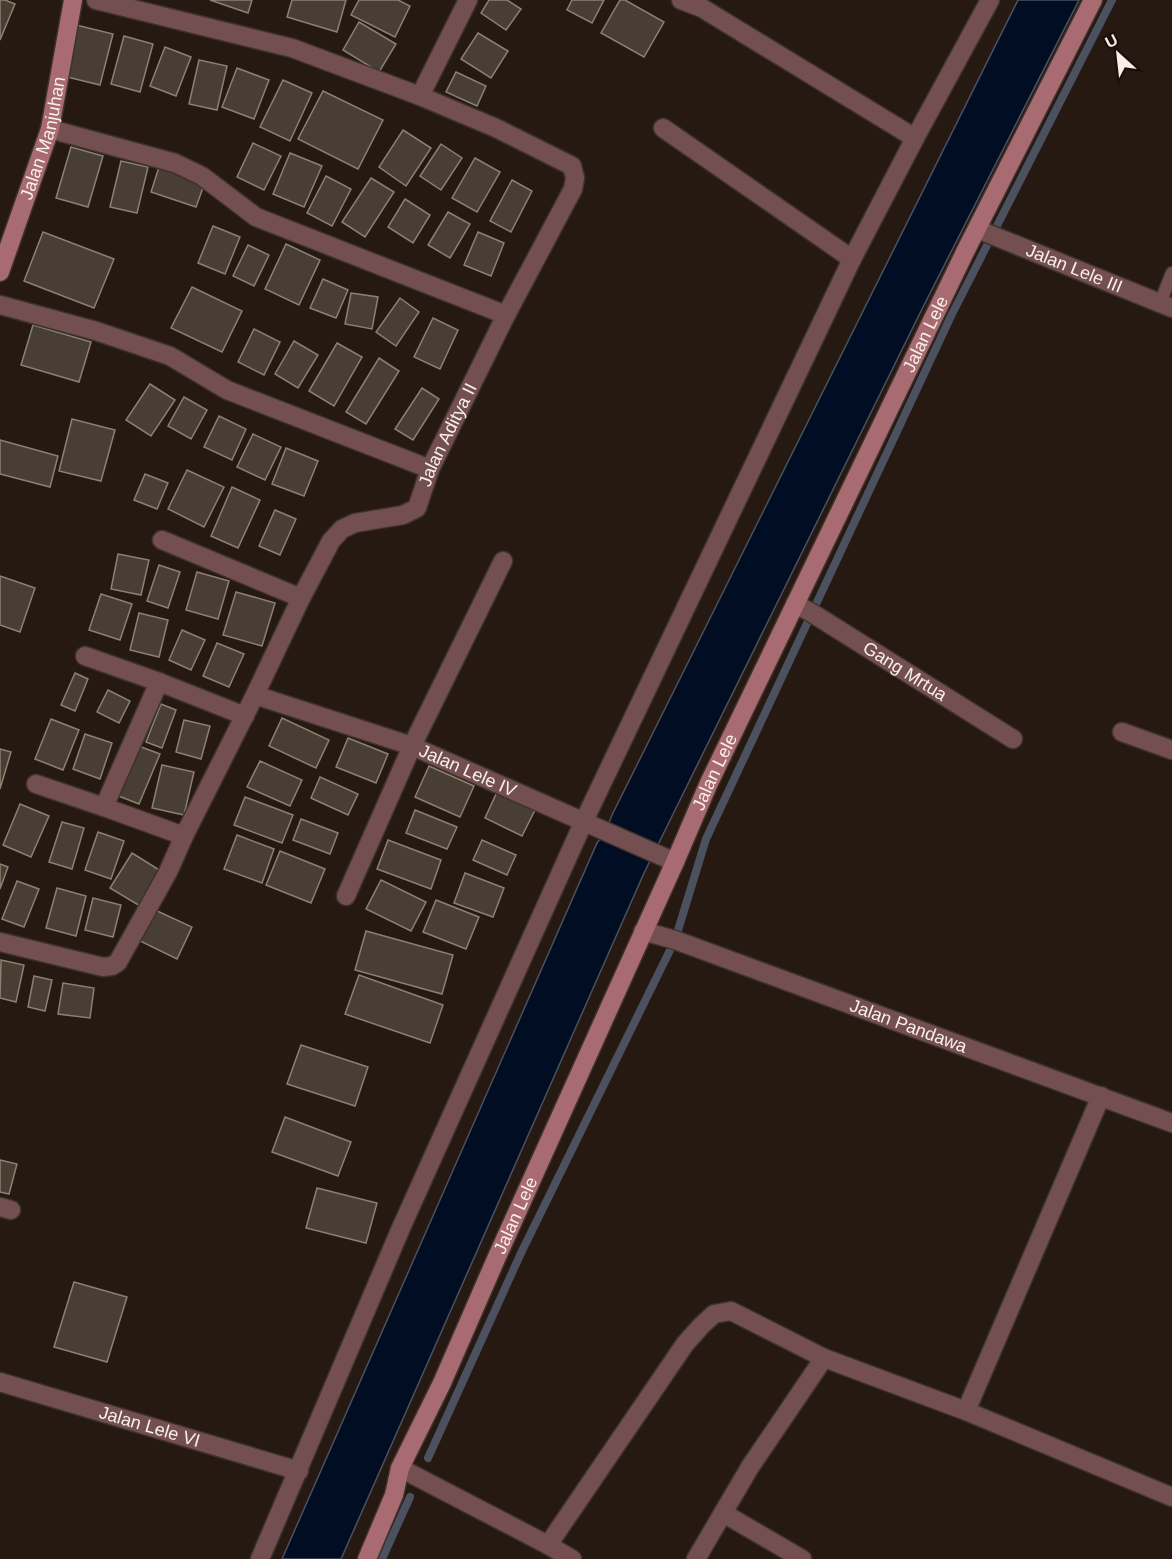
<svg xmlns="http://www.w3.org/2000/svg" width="1172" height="1559" viewBox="0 0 1172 1559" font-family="Arial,sans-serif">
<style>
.water{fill:#010d23;stroke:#4b515f;stroke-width:1.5}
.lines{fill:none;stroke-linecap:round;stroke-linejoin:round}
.stream{stroke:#4b515f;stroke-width:8}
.building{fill:#483e33;stroke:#8c8073;stroke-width:1.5}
.lane-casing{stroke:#3e332c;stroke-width:15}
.street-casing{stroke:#3e332c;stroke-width:21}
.secondary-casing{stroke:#3e332c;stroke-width:21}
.lane{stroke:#744f52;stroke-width:12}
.street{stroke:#744f52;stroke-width:18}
.secondary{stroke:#a76b71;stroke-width:18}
.labels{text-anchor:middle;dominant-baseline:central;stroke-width:4.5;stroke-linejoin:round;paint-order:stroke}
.street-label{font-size:18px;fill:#f9efea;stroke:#1b1009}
</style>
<rect width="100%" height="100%" fill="#251912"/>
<!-- water -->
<polygon class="water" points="1018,0 1079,0 920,313 644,873 341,1559 282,1559 597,843 606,831 612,815"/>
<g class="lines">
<!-- stream -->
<g class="stream">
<polyline points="428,1458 521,1253 675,940 706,839 952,314 1112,0"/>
<polyline points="382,1559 410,1497"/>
</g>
</g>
<!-- building -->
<g class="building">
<polygon points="0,0 5,0 15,4 0,40"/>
<polygon points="210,0 252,0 248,13"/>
<polygon points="292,0 346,0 337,32 287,17"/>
<polygon points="359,0 398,0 410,6 395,37 351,15"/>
<polygon points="489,0 507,0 521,9 506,30 481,13"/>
<polygon points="572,0 604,0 592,23 567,10"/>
<polygon points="620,0 625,0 664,22 644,57 601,33"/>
<polygon points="359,22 396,44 379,72 343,50"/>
<polygon points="76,25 113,34 100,85 63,76"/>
<polygon points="478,33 508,51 491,78 461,59"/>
<polygon points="124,36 153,44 140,92 111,84"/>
<polygon points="165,47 191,57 176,96 150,86"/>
<polygon points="199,60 227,66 217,110 189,104"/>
<polygon points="237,68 269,80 254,119 222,107"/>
<polygon points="456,72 486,86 477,106 446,92"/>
<polygon points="283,80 312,93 290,141 260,127"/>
<polygon points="323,91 383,120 358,169 298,139"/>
<polygon points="403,130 431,148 406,186 379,167"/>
<polygon points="253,143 281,156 264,190 237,177"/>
<polygon points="441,144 462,158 441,190 420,176"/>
<polygon points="71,147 103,156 88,207 56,198"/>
<polygon points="290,153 322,166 304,207 273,194"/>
<polygon points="475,158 500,172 477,212 452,198"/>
<polygon points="121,161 148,167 137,213 110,207"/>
<polygon points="159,167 205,182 196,207 151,192"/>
<polygon points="326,176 351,189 332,226 307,213"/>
<polygon points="371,178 394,192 365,237 342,222"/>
<polygon points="512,180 532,191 511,232 490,221"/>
<polygon points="405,199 430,215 413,243 388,227"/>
<polygon points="448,212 470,224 450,258 428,245"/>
<polygon points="213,226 240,237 225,274 198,263"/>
<polygon points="43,232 114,259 94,308 24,281"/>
<polygon points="478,232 504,243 491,276 464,265"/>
<polygon points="286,244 320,260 299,305 265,289"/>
<polygon points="248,245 269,255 254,286 233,276"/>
<polygon points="323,279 348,290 336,318 310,308"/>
<polygon points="192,287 242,311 222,352 171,328"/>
<polygon points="351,293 378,297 372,329 345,324"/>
<polygon points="400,298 419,312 396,346 376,332"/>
<polygon points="433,318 458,330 440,369 414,357"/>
<polygon points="33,325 91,342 79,382 21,365"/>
<polygon points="254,329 280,342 264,375 238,362"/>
<polygon points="294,341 318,355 298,388 275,374"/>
<polygon points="337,343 362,357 334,406 309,391"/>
<polygon points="379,358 399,371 366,424 346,412"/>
<polygon points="150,384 175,400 151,436 126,420"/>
<polygon points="422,388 439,399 413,440 395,429"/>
<polygon points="184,397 207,410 191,439 168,426"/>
<polygon points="219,416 246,429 232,460 204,447"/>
<polygon points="72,419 115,430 101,481 59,471"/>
<polygon points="253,434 281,447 265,480 237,467"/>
<polygon points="0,440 58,456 50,487 0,474"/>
<polygon points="286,448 318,461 304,496 272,484"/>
<polygon points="187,470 224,487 204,527 168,509"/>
<polygon points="145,474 168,483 157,509 134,500"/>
<polygon points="232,487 260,500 238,548 211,536"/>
<polygon points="275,510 296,519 280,555 259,546"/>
<polygon points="118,554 149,560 141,595 111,589"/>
<polygon points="159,565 180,572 168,608 147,601"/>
<polygon points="197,572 229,581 218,619 186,610"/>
<polygon points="0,576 35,588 20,632 0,625"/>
<polygon points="236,592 275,603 262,646 223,635"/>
<polygon points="101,594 132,604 120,640 89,630"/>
<polygon points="139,613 168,620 159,657 130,650"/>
<polygon points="182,630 205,640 191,670 169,660"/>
<polygon points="217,643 244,654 229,687 203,676"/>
<polygon points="75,673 88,679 75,711 61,705"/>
<polygon points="108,690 130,701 119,723 97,712"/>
<polygon points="161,704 176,710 162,748 146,742"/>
<polygon points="282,718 329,740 316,768 269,746"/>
<polygon points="51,719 79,730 63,770 35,759"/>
<polygon points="184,720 210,726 201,759 176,752"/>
<polygon points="85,734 112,743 100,779 73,769"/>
<polygon points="348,738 388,754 376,783 336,767"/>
<polygon points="136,745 160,754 139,804 116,795"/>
<polygon points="0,749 11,752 0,789"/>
<polygon points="260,761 302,780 290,806 247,787"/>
<polygon points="162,765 194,772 184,815 152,808"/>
<polygon points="429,766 474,786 460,817 415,797"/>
<polygon points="320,777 358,794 348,815 311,798"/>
<polygon points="497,792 535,810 522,836 485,818"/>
<polygon points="245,797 293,815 282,843 234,825"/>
<polygon points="20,804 49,816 31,857 3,845"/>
<polygon points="415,810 457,827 447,849 406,833"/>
<polygon points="301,819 338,833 330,854 293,840"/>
<polygon points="62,822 84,828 72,869 49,862"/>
<polygon points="98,832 124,841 111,879 85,870"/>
<polygon points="237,835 274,849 262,883 224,869"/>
<polygon points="388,840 441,860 431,889 377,869"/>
<polygon points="482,840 516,855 507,875 473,860"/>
<polygon points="280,851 325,869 311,903 266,885"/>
<polygon points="132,853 161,871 140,906 110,888"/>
<polygon points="0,864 8,867 0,889"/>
<polygon points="465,873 504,888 493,917 454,903"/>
<polygon points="381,880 426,902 411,931 366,909"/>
<polygon points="17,881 39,889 24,927 2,919"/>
<polygon points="57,888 86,896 76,936 46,928"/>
<polygon points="93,898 121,905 113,937 85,930"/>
<polygon points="436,900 479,917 466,949 423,932"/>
<polygon points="153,909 192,927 177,959 138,940"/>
<polygon points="366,931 453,955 442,994 355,970"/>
<polygon points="1,960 24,965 16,1002 0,998"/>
<polygon points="359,975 443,1005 430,1043 345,1014"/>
<polygon points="34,976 52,980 45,1011 28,1007"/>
<polygon points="63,983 94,988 90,1018 58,1014"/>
<polygon points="301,1045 368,1067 355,1106 287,1084"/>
<polygon points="285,1117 351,1142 338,1176 272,1152"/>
<polygon points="0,1160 17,1164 9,1194 0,1192"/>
<polygon points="317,1188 377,1203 366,1243 306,1228"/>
<polygon points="74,1282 127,1297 107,1362 54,1347"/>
</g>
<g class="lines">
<defs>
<polyline id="lane" points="1160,303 1172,273"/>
<g id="street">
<polyline points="420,96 468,0"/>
<polyline points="663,128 852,259"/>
<polyline points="50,129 175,163 202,176 256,217 506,315"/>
<polyline points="915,138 990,0"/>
<path id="s1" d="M977,229L1172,308"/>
<polyline points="0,305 96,331 170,356 227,390 430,469"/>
<polyline points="162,540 301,598"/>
<path id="s2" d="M795,604L812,613L1013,739"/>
<path id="s3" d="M85,656L159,682L104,807L184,836L255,695L301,598L331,541L342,529L355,523L403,515L417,508L430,469L506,315L573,189L575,178L572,166L496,128L420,96L292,48L96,0"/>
<polyline points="159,682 245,716"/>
<path id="s4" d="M255,695L412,746L675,862"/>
<polyline points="1122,732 1172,750"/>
<polyline points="36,784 104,807"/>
<polyline points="346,896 412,746 503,561"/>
<path id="s5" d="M643,931L675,940L1172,1123"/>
<polyline points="0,942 103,967 112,966 118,962 168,872 184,836"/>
<polyline points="0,1207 11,1210"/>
<polyline points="824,1358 966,1411 1172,1497"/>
<path id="s6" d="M0,1382L299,1471"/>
<polyline points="966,1411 1101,1096"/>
<polyline points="400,1468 548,1545 572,1559"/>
<polyline points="548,1545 685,1344 701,1326 714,1314 731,1311 824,1358 750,1467 723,1513"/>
<polyline points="260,1559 401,1228 584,821 852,259 915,138 702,8 681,0"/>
<polyline points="696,1559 723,1513 802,1559"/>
</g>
<g id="secondary">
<path id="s7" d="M0,272L50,129L73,0"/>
<path id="s8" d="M367,1559L394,1495L400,1468L442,1383L496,1259L675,862L708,785L966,250L1093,0"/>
</g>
</defs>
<!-- lane casing -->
<use href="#lane" class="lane-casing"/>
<!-- street casing -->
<use href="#street" class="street-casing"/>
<!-- secondary casing -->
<use href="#secondary" class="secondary-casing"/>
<!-- lane -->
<use href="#lane" class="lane"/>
<!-- street -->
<use href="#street" class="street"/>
<!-- secondary -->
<use href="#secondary" class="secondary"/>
</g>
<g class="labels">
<!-- street labels -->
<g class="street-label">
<text stroke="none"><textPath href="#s7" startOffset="141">Jalan Manjuhan</textPath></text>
<text stroke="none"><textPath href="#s1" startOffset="105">Jalan Lele III</textPath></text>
<text stroke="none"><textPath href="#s8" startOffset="1347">Jalan Lele</textPath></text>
<text stroke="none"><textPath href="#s3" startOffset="804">Jalan Aditya II</textPath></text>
<text stroke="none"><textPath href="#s2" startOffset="129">Gang Mrtua</textPath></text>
<text stroke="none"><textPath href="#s4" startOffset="226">Jalan Lele IV</textPath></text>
<text stroke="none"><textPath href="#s8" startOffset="861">Jalan Lele</textPath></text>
<text stroke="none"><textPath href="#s5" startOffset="282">Jalan Pandawa</textPath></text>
<text stroke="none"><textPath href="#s8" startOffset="375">Jalan Lele</textPath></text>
<text stroke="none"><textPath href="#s6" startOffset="156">Jalan Lele VI</textPath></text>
</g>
</g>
<!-- north arrow -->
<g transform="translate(1118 54) rotate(333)" stroke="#1b1009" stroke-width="4.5" paint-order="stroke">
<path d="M0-4.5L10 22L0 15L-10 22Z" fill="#f9efea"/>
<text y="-9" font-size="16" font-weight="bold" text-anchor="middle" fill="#f9efea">U</text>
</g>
</svg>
